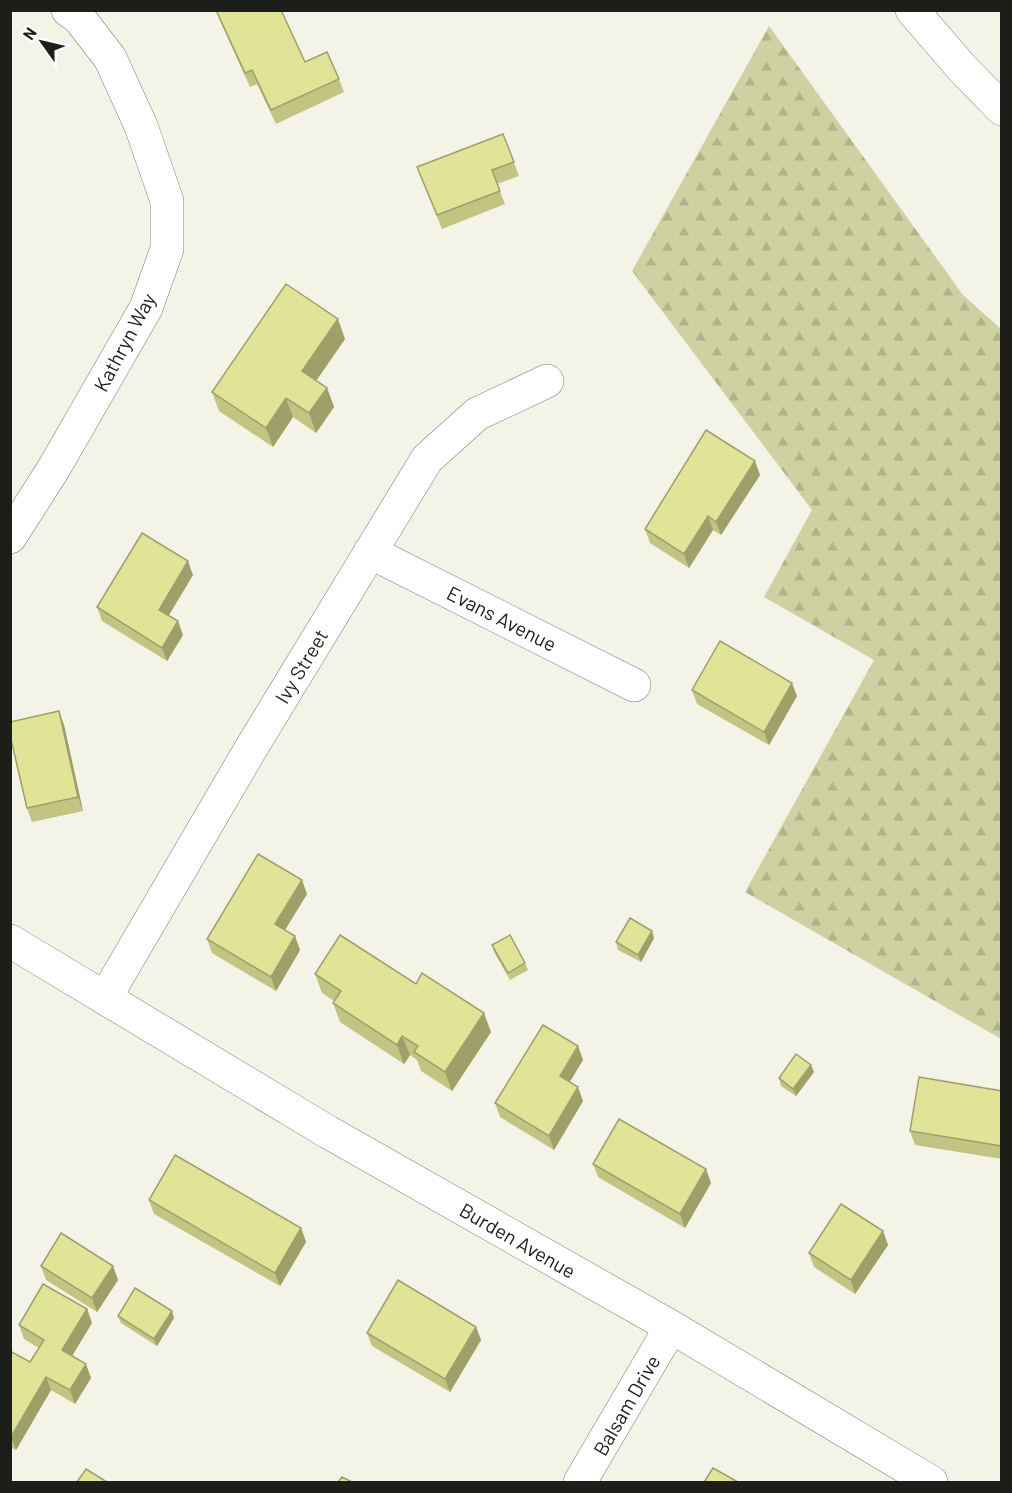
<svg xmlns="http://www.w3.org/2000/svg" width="1012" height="1493" viewBox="0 0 1012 1493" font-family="Barlow,sans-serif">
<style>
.forest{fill:url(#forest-firs)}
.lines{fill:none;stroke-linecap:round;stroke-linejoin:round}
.minor-casing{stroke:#7e7f74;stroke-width:34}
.minor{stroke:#fff;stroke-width:33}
.wall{fill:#c2c482}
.shaded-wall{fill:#9ea06a}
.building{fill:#e1e497;stroke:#9ea06a;stroke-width:1.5}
.labels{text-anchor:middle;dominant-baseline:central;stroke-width:4.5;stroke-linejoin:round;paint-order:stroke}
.street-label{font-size:20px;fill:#1d1d19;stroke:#fff}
</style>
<defs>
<pattern id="forest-firs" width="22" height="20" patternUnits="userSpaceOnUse" patternTransform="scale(1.5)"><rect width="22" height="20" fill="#cfd1a2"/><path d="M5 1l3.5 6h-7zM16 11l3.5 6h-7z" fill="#b1b38b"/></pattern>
</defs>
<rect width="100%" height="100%" fill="#f3f3e7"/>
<!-- forest -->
<polygon class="forest" points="769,26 963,295 1001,329 1001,1039 745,892 874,660 764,597 812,510 632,271"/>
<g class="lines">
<defs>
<g id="minor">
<polyline points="912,10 962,68 1002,109"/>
<polyline points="10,537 54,468 146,308 167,249 167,201 141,126 110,58 79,18 68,10"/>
<polyline points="370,552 634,685"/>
<polyline points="10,941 328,1132 668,1325 931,1482"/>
<polyline points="105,998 250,750 427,459 477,414 547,381"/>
<polyline points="580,1482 671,1327"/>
</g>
</defs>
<!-- minor casing -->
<use href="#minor" class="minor-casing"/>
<!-- minor -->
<use href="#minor" class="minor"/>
</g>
<!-- wall -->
<g class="wall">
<polygon points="216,10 305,62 339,79 344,92 276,124 257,84 250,87 221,23"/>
<polygon points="503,134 519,176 497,184 505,204 442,229 417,167"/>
<polygon points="345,339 316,381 327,388 334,407 316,433 293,417 273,447 219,411 212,392"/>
<polygon points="760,475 721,535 713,530 689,568 650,543 645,529"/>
<polygon points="193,575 169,615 183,635 167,661 102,621 97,607"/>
<polygon points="692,690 797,696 769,745 697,704"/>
<polygon points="64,725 83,811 32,822 27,808"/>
<polygon points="307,894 285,930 300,950 276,991 212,953 207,939"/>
<polygon points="654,938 641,962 618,950 616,942"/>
<polygon points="492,945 525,963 528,970 510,980 494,952"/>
<polygon points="315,974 491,1032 452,1091 421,1071 417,1060 410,1055 404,1064 340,1022 333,1003 334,1001 322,993"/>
<polygon points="578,1046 583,1060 569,1082 583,1101 554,1150 500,1117 495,1103"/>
<polygon points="814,1072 796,1096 781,1086 779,1078"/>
<polygon points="1002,1091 1002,1159 915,1145 910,1131"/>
<polygon points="593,1164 711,1183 685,1228 598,1177"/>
<polygon points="149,1200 301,1228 306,1242 280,1286 154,1214"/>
<polygon points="883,1231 888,1245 855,1294 814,1267 809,1253"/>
<polygon points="41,1266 113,1266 118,1280 97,1312 46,1280"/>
<polygon points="87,1309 92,1323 72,1356 91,1378 75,1404 51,1390 16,1450 10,1447 10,1351 30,1362 39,1348 24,1339 19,1325"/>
<polygon points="118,1316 174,1318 157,1346 121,1323"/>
<polygon points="476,1327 481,1340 450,1392 372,1346 367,1333"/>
</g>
<!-- shaded-wall -->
<g class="shaded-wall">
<polygon points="338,319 345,339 309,391 302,371"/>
<polygon points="327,388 334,407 316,433 309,413"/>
<polygon points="286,398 293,417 273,447 266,428"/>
<polygon points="755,461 760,475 721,535 716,522"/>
<polygon points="708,516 713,530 689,568 684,554"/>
<polygon points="188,561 193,575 164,623 159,610"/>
<polygon points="178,621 183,635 167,661 162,648"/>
<polygon points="792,683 797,696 769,745 764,732"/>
<polygon points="59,711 64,725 83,811 78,797"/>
<polygon points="302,880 307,894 280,938 275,924"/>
<polygon points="652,931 654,938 641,962 638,955"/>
<polygon points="295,936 300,950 276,991 271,977"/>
<polygon points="484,1013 491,1032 452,1091 445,1072"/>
<polygon points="402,1036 410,1055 404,1064 397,1045"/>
<polygon points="578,1046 583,1060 565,1090 560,1076"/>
<polygon points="811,1065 814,1072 796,1096 793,1089"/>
<polygon points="578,1087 583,1101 554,1150 549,1136"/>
<polygon points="706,1169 711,1183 685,1228 680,1214"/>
<polygon points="301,1228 306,1242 280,1286 275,1273"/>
<polygon points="883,1231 888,1245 855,1294 851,1280"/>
<polygon points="113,1266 118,1280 97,1312 92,1298"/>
<polygon points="87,1309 92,1323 67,1364 62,1350"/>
<polygon points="172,1311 174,1318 157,1346 154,1339"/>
<polygon points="476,1327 481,1340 450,1392 445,1379"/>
<polygon points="86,1364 91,1378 75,1404 70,1390"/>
<polygon points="46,1377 51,1390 16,1450 11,1437"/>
</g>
<!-- building -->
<g class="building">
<polygon points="216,10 281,10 305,62 327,52 339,79 271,110 252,70 245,73"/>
<polygon points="503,134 514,162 492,170 500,191 437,215 417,167"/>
<polygon points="286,284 338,319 302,371 327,388 309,413 286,398 266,428 212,392"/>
<polygon points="706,430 755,461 716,522 708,516 684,554 645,529"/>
<polygon points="142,533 188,561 159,610 178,621 162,648 97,607"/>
<polygon points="720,641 792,683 764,732 692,690"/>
<polygon points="59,711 78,797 27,808 10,735 10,722"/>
<polygon points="258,854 302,880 275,924 295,936 271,977 207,939"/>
<polygon points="630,918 652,931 638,955 616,942"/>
<polygon points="340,935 416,984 422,973 484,1013 445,1072 414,1052 418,1046 402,1036 397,1045 333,1003 341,991 315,974"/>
<polygon points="510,935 525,963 508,973 492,945"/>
<polygon points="543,1025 578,1046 560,1076 578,1087 549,1136 495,1103"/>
<polygon points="796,1054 811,1065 793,1089 779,1078"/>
<polygon points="919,1077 1002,1091 1002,1146 910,1131"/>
<polygon points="619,1119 706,1169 680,1214 593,1164"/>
<polygon points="175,1155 301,1228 275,1273 149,1200"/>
<polygon points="841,1204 883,1231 851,1280 809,1253"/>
<polygon points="61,1233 113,1266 92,1298 41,1266"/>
<polygon points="398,1280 476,1327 445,1379 367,1333"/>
<polygon points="43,1284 87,1309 62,1350 86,1364 70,1390 46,1377 11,1437 10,1351 30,1362 44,1340 19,1325"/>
<polygon points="135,1288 172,1311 154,1339 118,1316"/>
<polygon points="713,1468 738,1482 704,1482"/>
<polygon points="86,1469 107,1482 77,1482"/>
<polygon points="342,1477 352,1482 338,1482"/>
</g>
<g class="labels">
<!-- street labels -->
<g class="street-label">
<text transform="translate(124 342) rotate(-62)">Kathryn Way</text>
<text transform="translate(502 618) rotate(27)">Evans Avenue</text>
<text transform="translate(301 666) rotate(-59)">Ivy Street</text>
<text transform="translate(518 1240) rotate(30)">Burden Avenue</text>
<text transform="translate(626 1405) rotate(-60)">Balsam Drive</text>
</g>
</g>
<!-- border -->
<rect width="1012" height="1493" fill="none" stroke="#1d1d19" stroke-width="24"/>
<!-- north arrow -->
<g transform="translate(42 42) rotate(304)" stroke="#ffffff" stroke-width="4.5" paint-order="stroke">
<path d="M0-4.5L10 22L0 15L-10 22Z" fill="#1d1d19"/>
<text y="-9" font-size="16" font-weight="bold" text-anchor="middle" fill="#1d1d19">N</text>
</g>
</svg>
